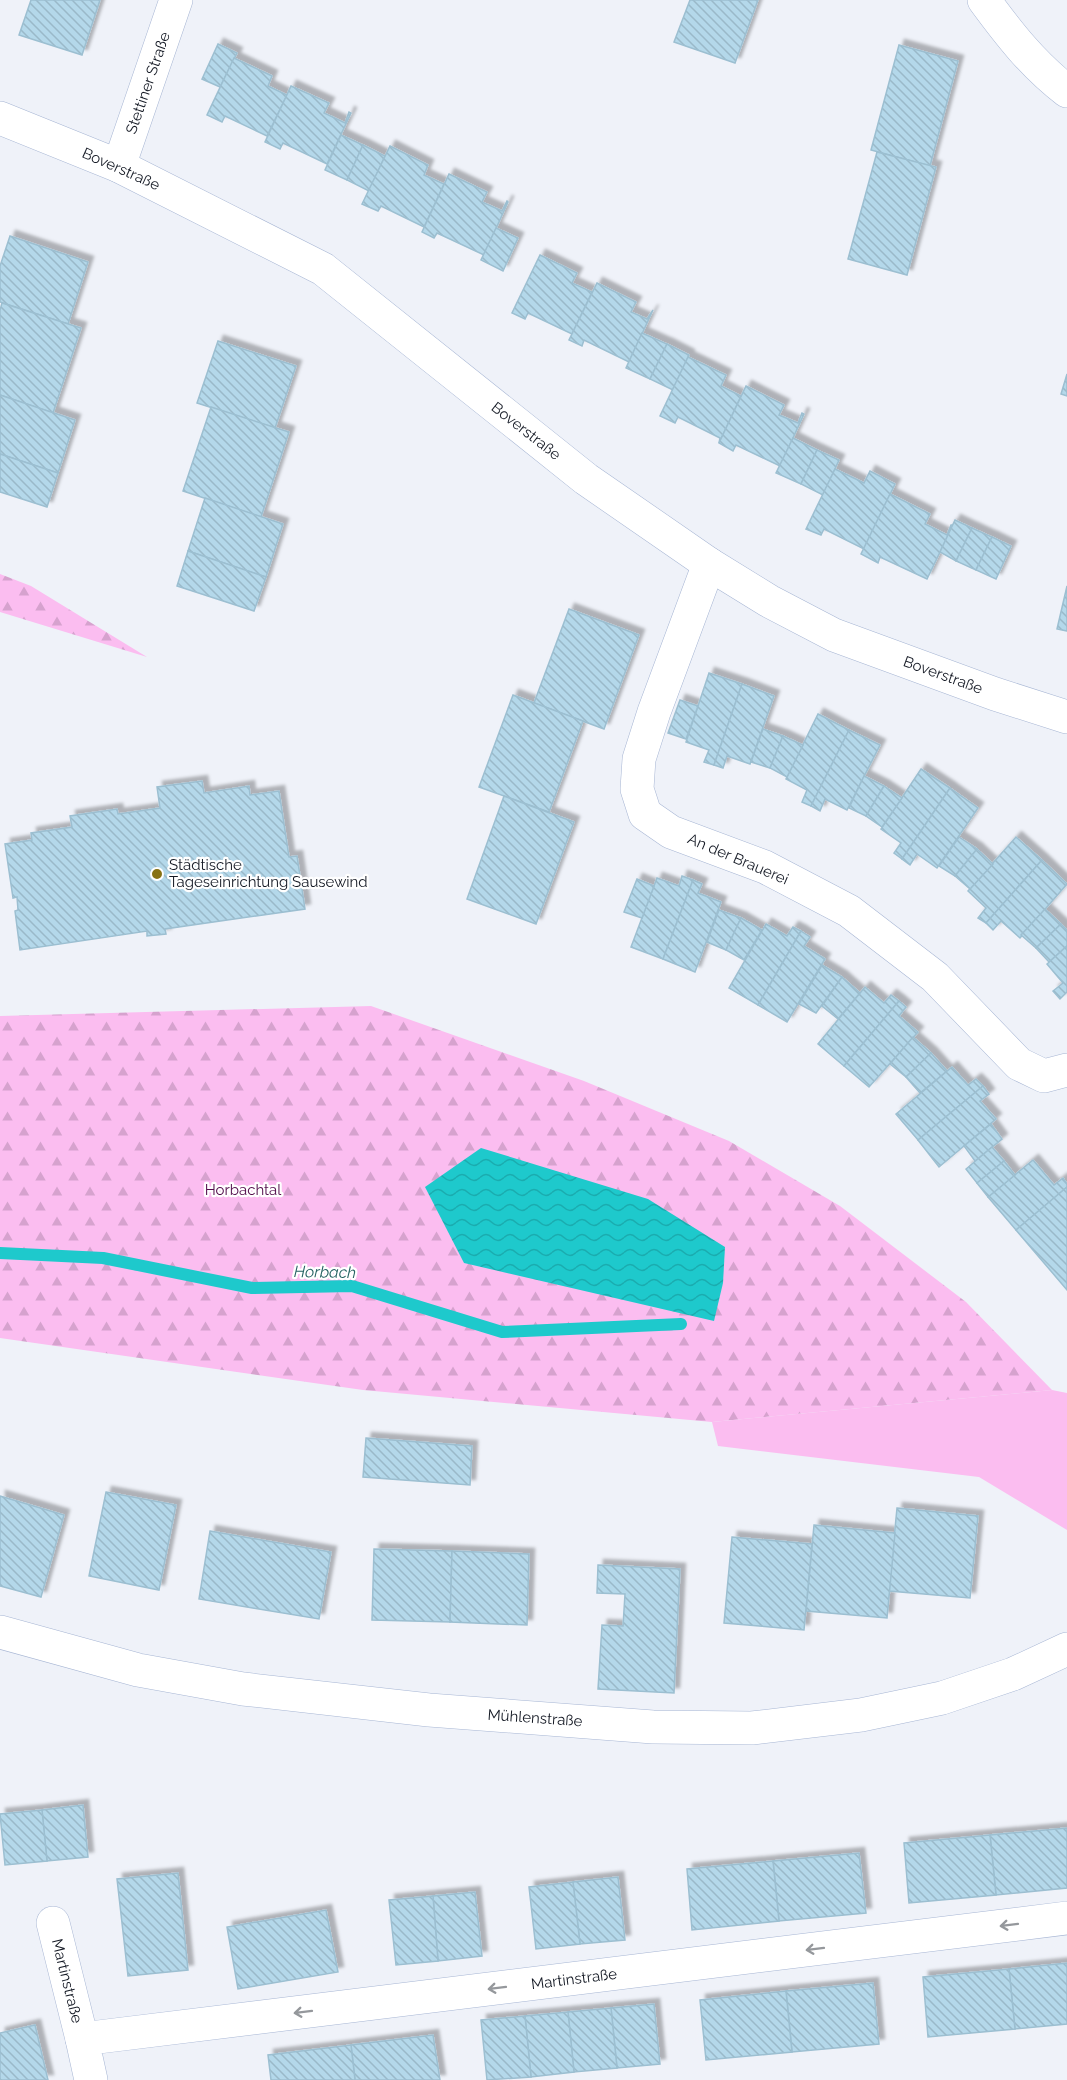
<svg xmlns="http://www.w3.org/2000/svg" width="1067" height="2080" viewBox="0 0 1067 2080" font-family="Raleway,sans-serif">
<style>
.forest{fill:url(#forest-firs)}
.park{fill:#fbbdf0}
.water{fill:url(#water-waves)}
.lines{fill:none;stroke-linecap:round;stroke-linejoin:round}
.stream{stroke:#1ec9cc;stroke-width:12}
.building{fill:url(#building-back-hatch);stroke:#9cbfd1;stroke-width:1.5;filter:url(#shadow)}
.minor-casing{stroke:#a7b6d4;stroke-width:34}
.minor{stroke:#fff;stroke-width:33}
.oneway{stroke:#95989c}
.poi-dot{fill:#887214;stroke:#fff;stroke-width:2}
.labels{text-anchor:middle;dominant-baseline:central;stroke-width:4.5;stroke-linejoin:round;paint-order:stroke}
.street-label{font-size:15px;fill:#141924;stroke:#fff}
.poi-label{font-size:15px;fill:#141924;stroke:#fff;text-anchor:start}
.park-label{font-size:15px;fill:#510b4a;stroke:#fff}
.water-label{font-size:16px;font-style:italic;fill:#256263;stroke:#fff}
</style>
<defs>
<pattern id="forest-firs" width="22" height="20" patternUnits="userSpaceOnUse" patternTransform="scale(1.5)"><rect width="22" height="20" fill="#fbbdf0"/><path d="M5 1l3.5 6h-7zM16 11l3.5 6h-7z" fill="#d6a2ce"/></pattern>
<pattern id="water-waves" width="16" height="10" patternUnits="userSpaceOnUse" patternTransform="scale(1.5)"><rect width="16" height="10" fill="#1ec9cc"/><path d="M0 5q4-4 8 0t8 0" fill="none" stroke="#1aacaf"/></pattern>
<pattern id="building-back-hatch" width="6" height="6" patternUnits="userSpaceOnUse" patternTransform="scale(1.5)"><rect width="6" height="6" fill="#b4d8ea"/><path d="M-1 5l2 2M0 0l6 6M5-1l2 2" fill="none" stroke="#9ab9c9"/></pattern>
<filter id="shadow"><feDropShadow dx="5.5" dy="-5.5" stdDeviation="1.5" flood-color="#0004"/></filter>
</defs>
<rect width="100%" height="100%" fill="#eff2f9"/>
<!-- forest -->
<g class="forest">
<polygon points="0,574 31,586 147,657 0,612"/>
<polygon points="371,1006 584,1081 729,1141 840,1206 966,1302 1052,1390 712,1422 363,1390 0,1338 0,1016"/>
</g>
<!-- park -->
<polygon class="park" points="1052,1390 1067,1393 1067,1530 979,1477 718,1446 712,1422"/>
<!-- water -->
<polygon class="water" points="481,1148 648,1199 725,1247 723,1283 714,1321 464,1263 425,1187"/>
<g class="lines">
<!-- stream -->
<polyline class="stream" points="0,1253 103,1258 252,1288 352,1286 502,1332 681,1324"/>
</g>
<!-- building -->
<g class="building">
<polygon points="31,0 100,0 82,55 19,35"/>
<polygon points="690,0 758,0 735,63 674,42"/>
<polygon points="218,44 237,53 220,87 202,79"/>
<polygon points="899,45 958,61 930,166 871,150"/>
<polygon points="234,58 272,76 268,86 287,95 267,136 225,116 222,122 207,115"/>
<polygon points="291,86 329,103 324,113 345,123 349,112 351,113 327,164 283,143 280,149 265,142"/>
<polygon points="341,135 363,145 347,180 325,170"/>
<polygon points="363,145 385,156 369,191 347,180"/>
<polygon points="390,146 428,165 424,175 444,184 424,227 381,206 378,211 362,204"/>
<polygon points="877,152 936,167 907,275 848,259"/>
<polygon points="449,174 487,192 482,202 502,211 507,201 508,202 484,255 437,233 434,238 422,232"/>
<polygon points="496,228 518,238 503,271 481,260"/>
<polygon points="10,236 88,262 68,324 0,302 0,266"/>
<polygon points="540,255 577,273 572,283 592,292 572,334 528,313 525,319 512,313"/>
<polygon points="597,283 636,302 631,312 647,319 653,310 629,362 584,340 582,346 569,340"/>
<polygon points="2,303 81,328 53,413 0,395 0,310"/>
<polygon points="642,333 667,344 650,379 626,368"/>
<polygon points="218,341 296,366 275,428 197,403"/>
<polygon points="667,344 689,355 673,390 650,379"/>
<polygon points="688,357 726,375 721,386 741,396 719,443 720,438 678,417 675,423 660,416"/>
<polygon points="1067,374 1067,396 1061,394"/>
<polygon points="746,386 784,405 779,415 798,423 802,413 804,414 780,466 736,445 733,451 719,443"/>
<polygon points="0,395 75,420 58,473 0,454"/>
<polygon points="211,407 289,432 261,517 183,491"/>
<polygon points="793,438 817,450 801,484 776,473"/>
<polygon points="817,450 839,460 823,495 801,484"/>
<polygon points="0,454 58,473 47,507 0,492"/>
<polygon points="835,469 864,483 870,471 895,484 864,549 824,529 821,535 806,529"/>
<polygon points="890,494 930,514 925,524 947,535 951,525 953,525 927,579 880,557 878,563 861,554"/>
<polygon points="205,498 283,524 266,577 188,551"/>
<polygon points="955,520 972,528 956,561 940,552"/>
<polygon points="972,528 992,537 976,570 956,561"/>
<polygon points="992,537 1011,546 996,579 976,570"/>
<polygon points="188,551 266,577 254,611 177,586"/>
<polygon points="1067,586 1067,631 1057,629"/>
<polygon points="569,609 639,635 604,729 534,703"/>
<polygon points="709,673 742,684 714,765 704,762 709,750 686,742"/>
<polygon points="742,684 774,696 750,764 727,756 723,768 714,765"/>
<polygon points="513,695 583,721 549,812 479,787"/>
<polygon points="680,700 698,706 686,739 668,733"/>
<polygon points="818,714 849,730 811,806 802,802 807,790 786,779"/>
<polygon points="763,729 783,736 770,768 751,762"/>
<polygon points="849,730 880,745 847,810 825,799 820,811 811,806"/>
<polygon points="783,736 803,745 787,777 770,768"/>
<polygon points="921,769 950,788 902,859 894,853 901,843 881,829"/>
<polygon points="864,776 884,786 866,816 849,808"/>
<polygon points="202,781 204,793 249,786 250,795 279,791 289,857 297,856 305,909 165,929 166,934 147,936 147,931 20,950 15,911 18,910 17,897 13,898 5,844 32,840 31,833 72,827 70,816 117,809 118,814 160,808 157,787"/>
<polygon points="884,786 902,798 882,827 866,816"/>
<polygon points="950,788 978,808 937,868 917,854 910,865 902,859"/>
<polygon points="504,796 574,822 536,924 467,899"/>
<polygon points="959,837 977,849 955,876 939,866"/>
<polygon points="1016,837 1042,860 986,923 978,918 986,908 968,891"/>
<polygon points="977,849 993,864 970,889 955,876"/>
<polygon points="1042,860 1067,884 1020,938 1001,921 993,930 986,923"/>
<polygon points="682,876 693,880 663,959 631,947 657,878 679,886"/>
<polygon points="637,879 654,886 642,918 624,912"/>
<polygon points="693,880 702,884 698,893 721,902 695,972 663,959"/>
<polygon points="1045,909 1061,924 1036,948 1021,935"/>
<polygon points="719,910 741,918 726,950 707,942"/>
<polygon points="741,918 762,930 744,960 726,950"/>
<polygon points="766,924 787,936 793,927 801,931 758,1005 729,988"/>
<polygon points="1061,924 1067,930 1067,946 1049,962 1036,948"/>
<polygon points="801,931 810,937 804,946 825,959 787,1022 758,1005"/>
<polygon points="1067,946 1067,992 1060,999 1053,991 1063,983 1047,964"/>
<polygon points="822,965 842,977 816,1013 799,1004"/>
<polygon points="842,977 860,993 838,1019 822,1006"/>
<polygon points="865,987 884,1003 891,995 899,1001 844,1066 818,1044"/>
<polygon points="899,1001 906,1007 899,1016 918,1032 869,1087 844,1066"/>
<polygon points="913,1037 931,1053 906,1077 890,1064"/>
<polygon points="931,1053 947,1071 920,1093 906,1077"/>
<polygon points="952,1067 968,1085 976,1079 983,1086 918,1140 896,1114"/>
<polygon points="983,1086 989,1094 980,1101 996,1119 939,1167 918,1140"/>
<polygon points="991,1124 1002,1139 975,1161 964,1146"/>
<polygon points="992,1147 1004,1161 977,1183 966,1169"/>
<polygon points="1033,1160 1054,1185 1063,1178 1067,1184 1067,1187 1016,1230 988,1197"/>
<polygon points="1004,1161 1015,1175 988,1197 977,1183"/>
<polygon points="1067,1187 1067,1290 1016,1230"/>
<polygon points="366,1438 472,1446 470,1485 363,1477"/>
<polygon points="106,1492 176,1505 159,1590 89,1576"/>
<polygon points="0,1496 64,1515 41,1597 0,1586"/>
<polygon points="897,1508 978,1516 970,1598 889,1591"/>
<polygon points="814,1525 895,1533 887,1618 806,1611"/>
<polygon points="210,1531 331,1552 319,1619 199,1599"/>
<polygon points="732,1537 812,1544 804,1630 724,1623"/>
<polygon points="374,1549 452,1551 450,1622 372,1620"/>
<polygon points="452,1551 529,1554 527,1625 450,1622"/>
<polygon points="598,1565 680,1569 674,1693 598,1689 602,1625 623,1626 625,1594 597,1593"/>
<polygon points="83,1805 88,1857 47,1861 42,1810"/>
<polygon points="42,1810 47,1861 5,1865 0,1814"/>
<polygon points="1067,1828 1067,1888 996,1895 990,1835"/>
<polygon points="990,1835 996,1895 909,1903 904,1843"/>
<polygon points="859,1853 866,1913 779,1921 773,1861"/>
<polygon points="773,1861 779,1921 692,1930 687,1869"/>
<polygon points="178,1873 188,1970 128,1976 117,1879"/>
<polygon points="618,1877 625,1940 580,1944 573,1882"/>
<polygon points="573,1882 580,1944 536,1949 529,1887"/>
<polygon points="475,1892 482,1956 438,1961 433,1896"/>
<polygon points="433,1896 438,1961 396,1965 389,1900"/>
<polygon points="326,1910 338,1972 238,1989 227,1927"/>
<polygon points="1067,1963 1067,2024 1015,2029 1009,1969"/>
<polygon points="1009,1969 1015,2029 928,2037 923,1977"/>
<polygon points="873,1983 879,2044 792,2052 786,1991"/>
<polygon points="786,1991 792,2052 706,2060 700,2000"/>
<polygon points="654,2004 660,2064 617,2068 611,2008"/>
<polygon points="611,2008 617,2068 574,2072 568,2012"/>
<polygon points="568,2012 574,2072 531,2077 525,2016"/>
<polygon points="525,2016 531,2077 487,2080 481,2020"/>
<polygon points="35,2025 48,2080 0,2080 0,2033"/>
<polygon points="433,2035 440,2080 355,2080 351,2045"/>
<polygon points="351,2045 355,2080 271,2080 268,2055"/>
</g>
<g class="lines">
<defs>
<g id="minor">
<path d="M984,0C1009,34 1033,65 1067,91"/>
<polyline points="0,118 119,166 323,269 586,479 709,564 769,601 834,635 995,694 1067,717"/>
<polyline points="119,166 176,0"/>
<polyline points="709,564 654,712 639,759 637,789 645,814 671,832 765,867 849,911 935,977 1019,1064 1044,1076 1067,1070"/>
<polyline points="0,1632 138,1670 243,1689 429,1710 653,1727 752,1728 861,1715 942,1698 1013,1674 1067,1649"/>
<polyline points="53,1923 82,2039"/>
<polyline points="91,2080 82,2039 1067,1918"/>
</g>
</defs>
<!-- minor casing -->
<use href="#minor" class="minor-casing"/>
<!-- minor -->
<use href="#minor" class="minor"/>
</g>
<!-- one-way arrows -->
<defs><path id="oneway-shaft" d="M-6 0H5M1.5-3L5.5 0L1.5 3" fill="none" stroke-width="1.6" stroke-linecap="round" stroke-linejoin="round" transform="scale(1.5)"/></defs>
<g class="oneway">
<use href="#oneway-shaft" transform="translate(1009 1925) rotate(173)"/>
<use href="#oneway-shaft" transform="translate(815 1949) rotate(173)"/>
<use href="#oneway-shaft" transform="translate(497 1988) rotate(173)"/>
<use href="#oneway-shaft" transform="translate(303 2012) rotate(173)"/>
</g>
<!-- markers -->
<circle class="poi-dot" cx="157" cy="874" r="6"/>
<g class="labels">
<!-- street labels -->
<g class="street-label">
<text transform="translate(148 83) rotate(-71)">Stettiner Straße</text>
<text transform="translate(121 169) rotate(24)">Boverstraße</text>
<text transform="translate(526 431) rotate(38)">Boverstraße</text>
<text transform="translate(943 675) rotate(20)">Boverstraße</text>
<text transform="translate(738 859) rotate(23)">An der Brauerei</text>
<text transform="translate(535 1718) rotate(4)">Mühlenstraße</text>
<text transform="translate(574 1979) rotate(-7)">Martinstraße</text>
<text transform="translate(67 1981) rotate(76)">Martinstraße</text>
</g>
<!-- poi labels -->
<g class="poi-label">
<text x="169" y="865">Städtische<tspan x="169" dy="17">Tageseinrichtung Sausewind</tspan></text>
</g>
<!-- park labels -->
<g class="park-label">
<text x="243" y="1190">Horbachtal</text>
</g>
<!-- water labels -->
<g class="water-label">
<text transform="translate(325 1272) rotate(1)">Horbach</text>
</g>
</g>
</svg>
